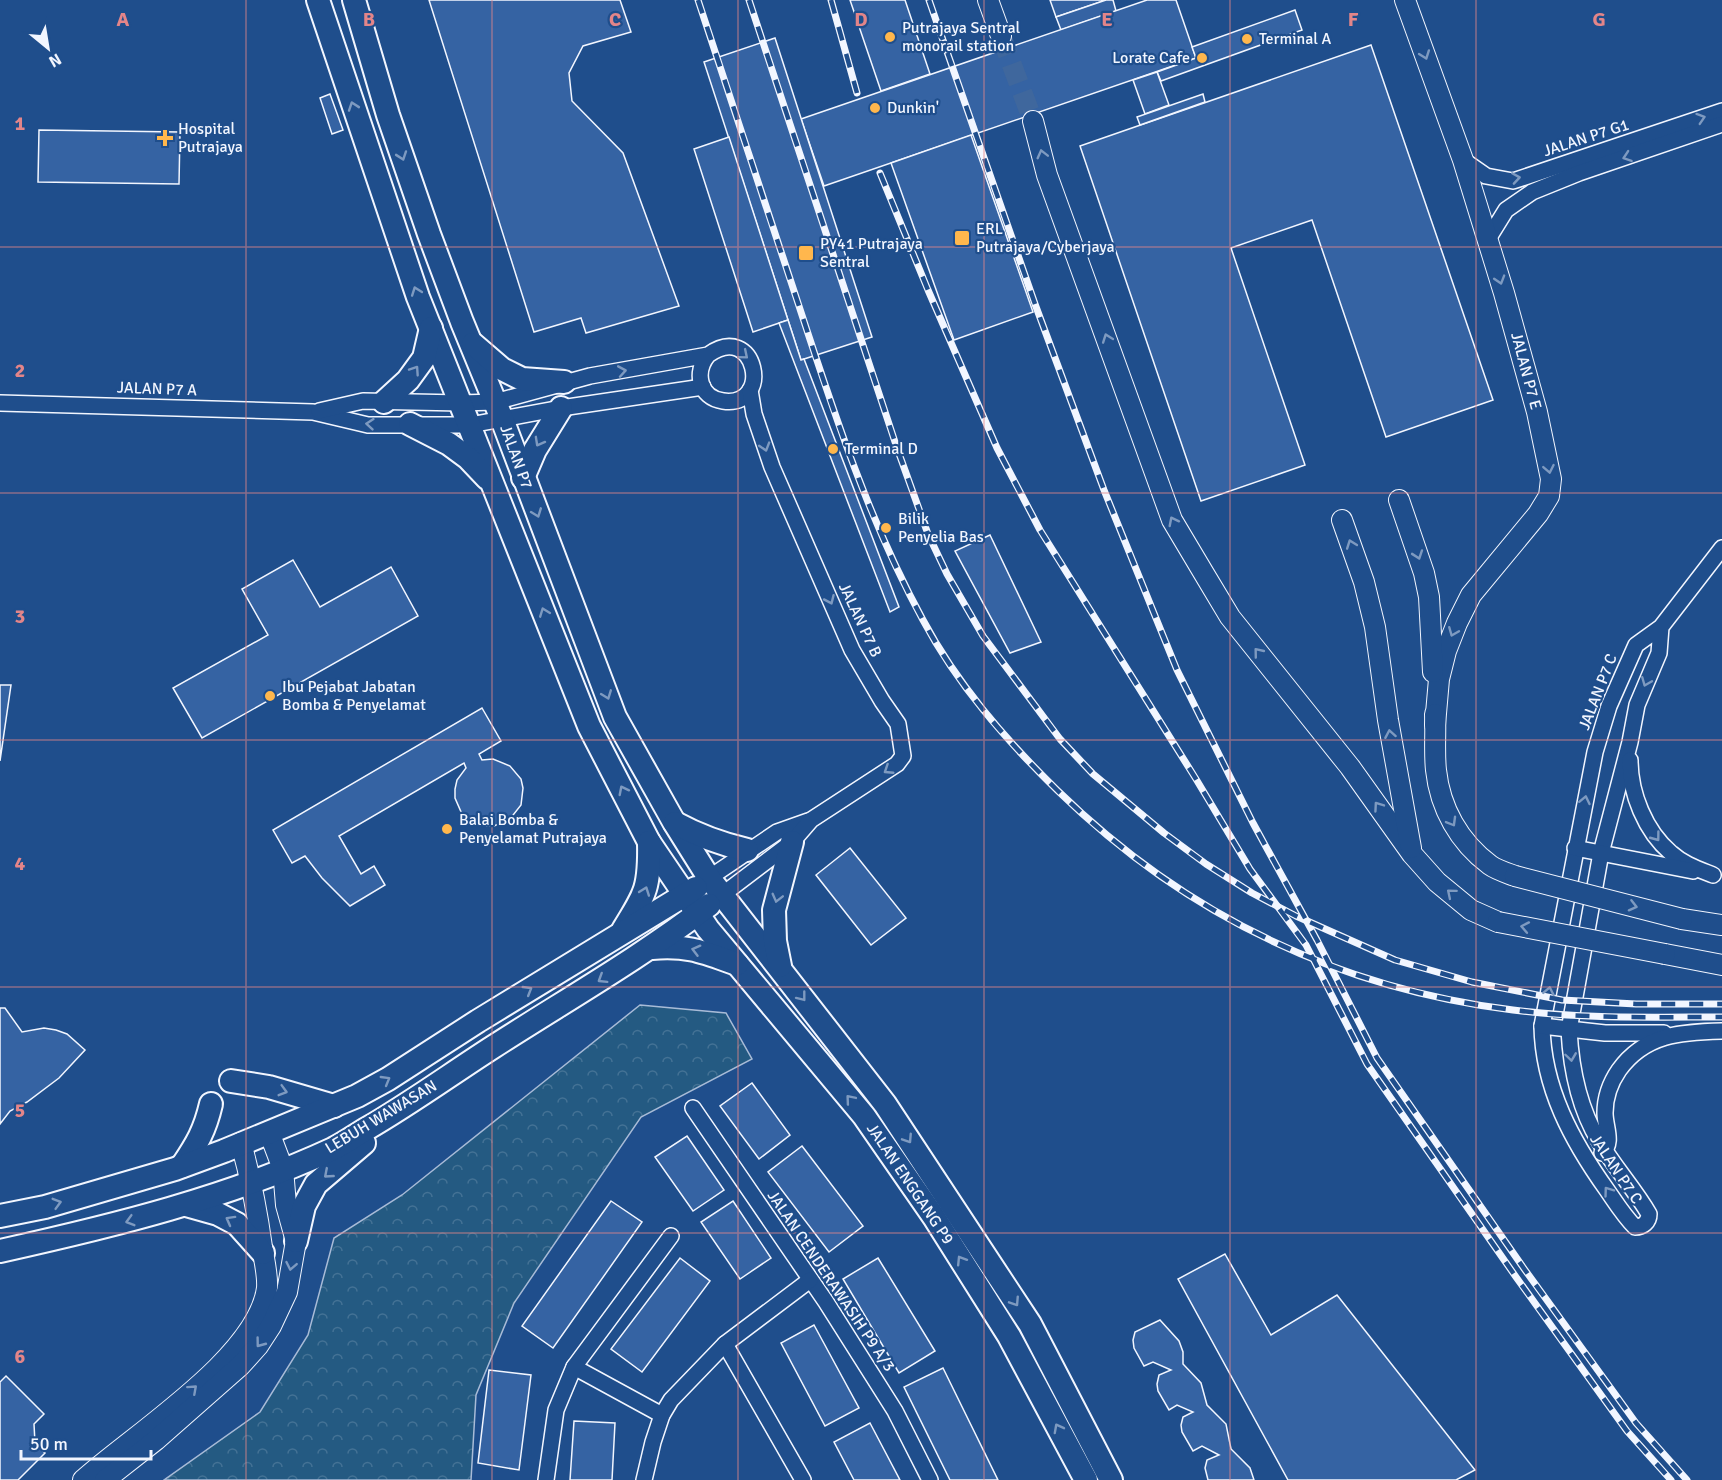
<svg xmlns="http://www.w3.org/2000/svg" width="1722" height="1480" viewBox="0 0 1722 1480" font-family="Signika,sans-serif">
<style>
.forest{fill:url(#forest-crowns);stroke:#a8bbd7;stroke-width:1.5}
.building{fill:#3563a3;stroke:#f2f6ff;stroke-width:1.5}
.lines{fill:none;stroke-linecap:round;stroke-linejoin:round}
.tertiary-tunnel{stroke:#3f679d;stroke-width:20;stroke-dasharray:20 10;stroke-linecap:butt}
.minor-casing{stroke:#f2f6ff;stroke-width:18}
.tertiary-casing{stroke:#f2f6ff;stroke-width:22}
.secondary-casing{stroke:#f2f6ff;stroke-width:26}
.minor{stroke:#1f4e8c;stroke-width:15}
.tertiary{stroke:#1f4e8c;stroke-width:20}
.secondary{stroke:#1f4e8c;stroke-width:22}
.rail-casing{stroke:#f2f6ff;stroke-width:7}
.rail{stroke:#1f4e8c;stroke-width:4.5;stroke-dasharray:14;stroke-linecap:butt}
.tertiary-bridge-casing{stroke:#f2f6ff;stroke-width:22;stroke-linecap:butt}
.tertiary-bridge{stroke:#1f4e8c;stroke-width:20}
.oneway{stroke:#7e9ac0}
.grid{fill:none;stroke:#e38589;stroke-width:1.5;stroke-opacity:0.55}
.poi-dot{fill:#ffb74d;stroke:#1f4e8c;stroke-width:2}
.labels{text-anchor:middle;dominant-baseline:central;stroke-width:4.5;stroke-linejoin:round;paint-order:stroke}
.poi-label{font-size:16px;fill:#f2f6ff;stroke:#1f4e8c;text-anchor:start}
.street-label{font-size:16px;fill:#f2f6ff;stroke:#1f4e8c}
.grid-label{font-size:20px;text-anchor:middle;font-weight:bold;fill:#e38589;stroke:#1f4e8c;stroke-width:4.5;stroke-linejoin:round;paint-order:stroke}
</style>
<defs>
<pattern id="forest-crowns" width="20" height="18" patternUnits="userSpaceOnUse" patternTransform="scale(1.5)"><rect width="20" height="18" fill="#245a82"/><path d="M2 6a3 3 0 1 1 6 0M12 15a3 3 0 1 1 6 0" fill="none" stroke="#447295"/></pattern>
</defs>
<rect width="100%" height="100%" fill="#1f4e8c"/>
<!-- forest -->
<polygon class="forest" points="640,1005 726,1013 752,1059 641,1117 514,1303 476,1395 471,1480 164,1480 260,1412 308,1335 334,1238 402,1195"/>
<!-- building -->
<g class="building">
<polygon points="429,0 620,0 631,32 583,46 569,73 572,101 623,153 679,306 586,333 581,318 534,332"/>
<polygon points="850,0 905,0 930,74 881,91"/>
<polygon points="1050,0 1106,0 1056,17"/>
<polygon points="1106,0 1113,0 1116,11 1061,30 1056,17"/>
<polygon points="1147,0 1176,0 1196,58 824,186 801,119"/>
<polygon points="1295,10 1302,30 1161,81 1157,72 1196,58 1192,47"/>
<polygon points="775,38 872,337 801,360 704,62"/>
<polygon points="1371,45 1493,400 1386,437 1312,220 1231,248 1305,465 1201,501 1080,146"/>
<polygon points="1157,72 1169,105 1145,114 1133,80"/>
<polygon points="330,94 343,130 332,134 320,98"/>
<polygon points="1203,94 1205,102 1140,125 1137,117"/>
<polygon points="39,130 180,132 179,184 38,182"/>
<polygon points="971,135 1033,312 954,340 891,163"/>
<polygon points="729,137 788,320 753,332 694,149"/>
<polygon points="788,320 801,360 804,359 899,607 890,612 779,323"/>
<polygon points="990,535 1041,642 1010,653 955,551"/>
<polygon points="293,560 320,607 391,567 418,616 202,738 173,688 268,635 242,589"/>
<polygon points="0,685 11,685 0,761"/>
<polygon points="482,708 501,741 479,754 482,760 493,759 510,766 521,779 523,788 521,805 510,819 494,826 485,826 468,820 462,814 455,798 455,789 457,780 466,768 464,763 339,836 361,874 374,866 385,885 350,906 322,878 305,856 292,863 273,830"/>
<polygon points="850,848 906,918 871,945 816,875"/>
<polygon points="0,1008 5,1008 22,1032 44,1028 56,1030 67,1034 85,1050 59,1078 27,1102 10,1111 0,1124"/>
<polygon points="752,1083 790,1135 759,1159 720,1106"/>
<polygon points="687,1136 724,1190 693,1211 655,1157"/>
<polygon points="802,1146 863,1226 829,1252 768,1172"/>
<polygon points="611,1201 642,1222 553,1348 522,1326"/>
<polygon points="733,1201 771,1258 740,1279 701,1222"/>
<polygon points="1225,1254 1271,1335 1337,1295 1475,1470 1456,1480 1288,1480 1178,1279"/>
<polygon points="680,1258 710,1281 642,1372 611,1349"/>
<polygon points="878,1258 935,1351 899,1373 843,1279"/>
<polygon points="1160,1320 1179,1341 1183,1352 1183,1364 1201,1383 1207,1405 1226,1424 1231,1449 1250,1468 1254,1480 1208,1480 1205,1468 1207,1460 1219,1455 1202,1446 1193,1451 1182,1432 1181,1425 1183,1417 1193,1412 1177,1405 1169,1410 1158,1391 1157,1384 1159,1375 1171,1370 1153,1362 1144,1366 1134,1348 1133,1340 1135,1332"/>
<polygon points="814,1325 859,1408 825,1426 781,1343"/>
<polygon points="943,1368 998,1480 950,1480 904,1387"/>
<polygon points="489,1370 531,1375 519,1470 478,1463"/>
<polygon points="6,1376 44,1414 34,1424 35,1443 45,1453 18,1480 0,1480 0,1382"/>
<polygon points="574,1421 615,1423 612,1480 570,1480"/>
<polygon points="870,1423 900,1480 854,1480 834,1442"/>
</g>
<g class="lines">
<!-- tertiary-tunnel -->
<polyline class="tertiary-tunnel" points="1001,36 1033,121"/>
<defs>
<g id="minor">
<polyline points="1463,160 1486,176 1513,181 1722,111"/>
<polyline points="1488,239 1506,210 1532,192 1579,173 1722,124"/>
<polyline points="0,403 313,412 368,425 470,425 561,408 703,387"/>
<path d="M319,411L363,401L461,403L495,402L590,376L708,355C756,320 774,408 723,401C699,398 694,372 708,355"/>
<path d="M1661,627L1659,653L1637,705L1630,742L1601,853L1569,1030C1571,1068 1579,1108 1599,1141C1614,1167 1634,1188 1649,1214C1649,1222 1643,1227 1635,1227C1624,1216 1616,1203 1607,1190C1572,1141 1543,1088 1542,1026L1595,752L1609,706L1636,645L1661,627L1722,548"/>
<path d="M1630,760C1630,793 1645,831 1671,853C1683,864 1698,869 1713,875"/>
<polyline points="1575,848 1693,871"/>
<polyline points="709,878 777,832 808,821"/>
<polyline points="722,895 792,842 811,820 897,764 903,756 898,724 882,701 852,650 772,467 754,414 750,390"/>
<polyline points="1542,1026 1605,1033 1664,1033"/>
<polyline points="693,1108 826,1302 895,1411 930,1480"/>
<path d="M1602,1153C1614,1143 1605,1127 1605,1113C1605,1098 1610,1083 1619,1070C1645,1034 1681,1032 1722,1031"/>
<polyline points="725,1344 803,1480"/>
<polyline points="574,1367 662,1415"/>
<polyline points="546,1480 556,1410 574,1367 671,1236"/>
<polyline points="644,1480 653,1442 662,1415 671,1400 725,1344 810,1280"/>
</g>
<g id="tertiary">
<polyline points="988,0 1001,36"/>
<polyline points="1405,0 1463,160 1504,293 1537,412 1551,479 1549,496 1538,514 1471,595 1457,623 1446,651 1439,679 1435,725"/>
<polyline points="1033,121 1047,175 1172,520 1203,572 1230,617 1350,767 1412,854 1437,882 1471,910 1498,922"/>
<polyline points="1399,500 1424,573 1429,597 1433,672"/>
<polyline points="1342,520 1364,582 1375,627 1388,720 1411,848"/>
<path d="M1435,714C1436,732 1434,752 1436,770C1440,808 1459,842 1490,865C1497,870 1507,873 1515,876"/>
<polyline points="1682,919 1722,925"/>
<polyline points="1665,954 1722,965"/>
<path d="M83,1480C134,1434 258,1357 267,1288C268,1275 264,1259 262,1247C257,1210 251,1179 241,1143"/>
<polyline points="105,1480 156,1440 240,1366 258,1346 271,1326 287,1292 296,1241 286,1205 283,1169 269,1132"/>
</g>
<g id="secondary">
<polyline points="318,0 418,297 589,726 649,842 708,929 864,1116 934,1217 1009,1336 1086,1480"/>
<polyline points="354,0 388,115 429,234 462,322 502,419 615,717 674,822 709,878 885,1104 1030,1324 1111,1480"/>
<polyline points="473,344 502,369 522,379 564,382"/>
<polyline points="384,402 408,380 424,358 431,328"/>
<polyline points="410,424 449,444 468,458 487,478"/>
<polyline points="523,478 535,450 561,408"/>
<path d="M675,823C699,836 721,844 747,850"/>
<path d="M623,930C646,893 650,887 649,842"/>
<path d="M652,948C689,945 703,952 737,964"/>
<polyline points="780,966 775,941 774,910 792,842"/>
<polyline points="231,1081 269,1087 334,1106"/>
<path d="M182,1166C197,1144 205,1130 211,1104"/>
<polyline points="186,1205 218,1214 237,1224 263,1253"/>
<polyline points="0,1216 45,1207 175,1169 224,1151 357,1096 388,1079 478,1021 696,888"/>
<polyline points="296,1241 304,1206 316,1184 364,1143"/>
<path d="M0,1251C113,1226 227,1198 333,1149C345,1143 356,1135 368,1128C411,1103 451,1074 493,1047C566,1000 640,958 709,905"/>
</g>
</defs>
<!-- minor casing -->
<use href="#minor" class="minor-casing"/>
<!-- tertiary casing -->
<use href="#tertiary" class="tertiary-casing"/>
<!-- secondary casing -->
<use href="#secondary" class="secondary-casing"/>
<!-- minor -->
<use href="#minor" class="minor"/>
<!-- tertiary -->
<use href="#tertiary" class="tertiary"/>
<!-- secondary -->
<use href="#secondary" class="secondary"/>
<defs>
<g id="rail">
<path d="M698,0C732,102 765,204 799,306C834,413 869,521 923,620C957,684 1005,739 1057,790C1184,914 1337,988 1513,1010C1582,1019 1653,1017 1722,1017"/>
<polyline points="749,0 897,448 928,534 947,574 983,636 1060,739 1093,774 1164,833 1206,864 1252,893 1296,916 1395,960 1472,982 1562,1000 1636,1004 1722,1004"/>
<polyline points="831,0 857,93"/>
<polyline points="929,0 1035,304 1104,490 1177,670 1253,823 1317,940 1377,1058 1525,1270 1636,1423 1687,1480"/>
<polyline points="880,173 928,290 997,448 1040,530 1196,779 1250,869 1306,945 1367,1064 1516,1277 1627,1431 1671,1480"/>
</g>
</defs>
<!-- rail casing -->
<use href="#rail" class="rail-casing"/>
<!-- rail -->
<use href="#rail" class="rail"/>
<defs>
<g id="tertiary-bridge">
<polyline points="1515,876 1682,919"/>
<polyline points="1498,922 1665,954"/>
</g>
</defs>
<!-- tertiary-bridge casing -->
<use href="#tertiary-bridge" class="tertiary-bridge-casing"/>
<!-- tertiary-bridge -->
<use href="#tertiary-bridge" class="tertiary-bridge"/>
</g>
<!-- one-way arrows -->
<defs><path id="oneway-chevron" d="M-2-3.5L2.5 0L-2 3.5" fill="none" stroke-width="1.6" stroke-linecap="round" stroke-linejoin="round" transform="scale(1.5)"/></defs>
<g class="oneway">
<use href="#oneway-chevron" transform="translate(1425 55) rotate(70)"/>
<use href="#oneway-chevron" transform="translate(353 106) rotate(-109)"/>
<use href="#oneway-chevron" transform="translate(1701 118) rotate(-18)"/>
<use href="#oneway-chevron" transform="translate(1042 154) rotate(-104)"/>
<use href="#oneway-chevron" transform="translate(402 156) rotate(71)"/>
<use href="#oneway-chevron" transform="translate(1627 157) rotate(161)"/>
<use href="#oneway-chevron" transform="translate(1516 178) rotate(-9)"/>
<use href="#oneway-chevron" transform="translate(1500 280) rotate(73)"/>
<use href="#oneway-chevron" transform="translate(416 291) rotate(-110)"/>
<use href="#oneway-chevron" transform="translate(1107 338) rotate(-110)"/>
<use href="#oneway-chevron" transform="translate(744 355) rotate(40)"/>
<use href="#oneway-chevron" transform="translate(415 370) rotate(-56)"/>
<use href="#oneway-chevron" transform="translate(622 371) rotate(-10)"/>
<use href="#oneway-chevron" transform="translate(370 424) rotate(-175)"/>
<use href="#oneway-chevron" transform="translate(539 442) rotate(119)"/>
<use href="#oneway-chevron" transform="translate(765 447) rotate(73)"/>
<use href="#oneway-chevron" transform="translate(1549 469) rotate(79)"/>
<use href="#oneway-chevron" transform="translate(537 513) rotate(69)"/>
<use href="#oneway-chevron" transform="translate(1173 521) rotate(-117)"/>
<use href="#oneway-chevron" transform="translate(1351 544) rotate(-110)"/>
<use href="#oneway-chevron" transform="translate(1418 555) rotate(71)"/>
<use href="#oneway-chevron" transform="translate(830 600) rotate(66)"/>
<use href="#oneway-chevron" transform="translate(544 612) rotate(-111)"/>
<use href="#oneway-chevron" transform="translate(1453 632) rotate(112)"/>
<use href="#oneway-chevron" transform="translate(1258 652) rotate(-129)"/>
<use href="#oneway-chevron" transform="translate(1646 682) rotate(112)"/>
<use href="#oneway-chevron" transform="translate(607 695) rotate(69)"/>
<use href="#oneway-chevron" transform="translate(1390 734) rotate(-100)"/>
<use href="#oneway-chevron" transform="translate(888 770) rotate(147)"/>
<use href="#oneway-chevron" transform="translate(623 790) rotate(-117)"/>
<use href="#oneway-chevron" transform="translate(1585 800) rotate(-78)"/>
<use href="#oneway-chevron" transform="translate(1378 806) rotate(-125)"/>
<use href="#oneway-chevron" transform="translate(1452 822) rotate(60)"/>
<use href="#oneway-chevron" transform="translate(1656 837) rotate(53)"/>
<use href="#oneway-chevron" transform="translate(645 891) rotate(-70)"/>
<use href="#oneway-chevron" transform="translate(1451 893) rotate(-140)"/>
<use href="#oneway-chevron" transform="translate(777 898) rotate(104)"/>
<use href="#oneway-chevron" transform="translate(1633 906) rotate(14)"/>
<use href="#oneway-chevron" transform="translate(1525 927) rotate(-169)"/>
<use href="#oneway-chevron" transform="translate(696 950) rotate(-165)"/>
<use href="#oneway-chevron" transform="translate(602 979) rotate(148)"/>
<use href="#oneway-chevron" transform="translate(528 990) rotate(-31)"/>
<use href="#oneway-chevron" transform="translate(1549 991) rotate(-79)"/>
<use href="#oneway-chevron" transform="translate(802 997) rotate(52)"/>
<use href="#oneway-chevron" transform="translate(1571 1057) rotate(82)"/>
<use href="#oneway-chevron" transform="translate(386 1080) rotate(-30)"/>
<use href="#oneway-chevron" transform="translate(283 1091) rotate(16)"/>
<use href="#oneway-chevron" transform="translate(850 1099) rotate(-130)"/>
<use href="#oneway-chevron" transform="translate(908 1139) rotate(57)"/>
<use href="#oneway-chevron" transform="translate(328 1174) rotate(139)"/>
<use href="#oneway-chevron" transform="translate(1608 1191) rotate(-126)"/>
<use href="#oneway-chevron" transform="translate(57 1203) rotate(-16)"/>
<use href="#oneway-chevron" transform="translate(230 1220) rotate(-151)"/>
<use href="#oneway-chevron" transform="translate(130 1221) rotate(164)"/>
<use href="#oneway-chevron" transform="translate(961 1260) rotate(-122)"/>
<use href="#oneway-chevron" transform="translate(291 1266) rotate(101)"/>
<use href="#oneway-chevron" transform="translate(1015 1302) rotate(57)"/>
<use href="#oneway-chevron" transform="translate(260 1343) rotate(127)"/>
<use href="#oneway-chevron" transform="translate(193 1389) rotate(-42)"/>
<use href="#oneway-chevron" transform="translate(1058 1428) rotate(-118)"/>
</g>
<!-- grid -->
<path class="grid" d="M246,0V1480M492,0V1480M738,0V1480M984,0V1480M1230,0V1480M1476,0V1480M0,247H1722M0,493H1722M0,740H1722M0,987H1722M0,1233H1722"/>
<!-- markers -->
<g class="poi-dot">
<circle cx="890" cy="37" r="6"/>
<circle cx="1247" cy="39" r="6"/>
<circle cx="1202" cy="58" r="6"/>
<circle cx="875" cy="108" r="6"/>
<path d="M162 129h6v6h6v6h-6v6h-6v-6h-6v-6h6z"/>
<rect x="954" y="230" width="16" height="16" rx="3"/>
<rect x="798" y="245" width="16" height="16" rx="3"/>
<circle cx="833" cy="449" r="6"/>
<circle cx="886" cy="528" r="6"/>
<circle cx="270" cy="696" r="6"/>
<circle cx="447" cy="829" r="6"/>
</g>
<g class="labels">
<!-- poi labels -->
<g class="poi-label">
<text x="902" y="28">Putrajaya Sentral<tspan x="902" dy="18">monorail station</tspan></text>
<text x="1259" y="39">Terminal A</text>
<text x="1190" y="58" text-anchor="end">Lorate Cafe</text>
<text x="887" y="108">Dunkin'</text>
<text x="178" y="129">Hospital<tspan x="178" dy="18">Putrajaya</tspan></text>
<text x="976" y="229">ERL<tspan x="976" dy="18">Putrajaya/Cyberjaya</tspan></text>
<text x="820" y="244">PY41 Putrajaya<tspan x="820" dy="18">Sentral</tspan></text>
<text x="845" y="449">Terminal D</text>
<text x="898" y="519">Bilik<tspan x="898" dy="18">Penyelia Bas</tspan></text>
<text x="282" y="687">Ibu Pejabat Jabatan<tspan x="282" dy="18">Bomba &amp; Penyelamat</tspan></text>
<text x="459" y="820">Balai Bomba &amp;<tspan x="459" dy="18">Penyelamat Putrajaya</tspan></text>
</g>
<!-- street labels -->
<g class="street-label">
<text transform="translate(1586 138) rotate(-18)">JALAN P7 G1</text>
<text transform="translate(1526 371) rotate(75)">JALAN P7 E</text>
<text transform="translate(157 389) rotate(2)">JALAN P7 A</text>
<text transform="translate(516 457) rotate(70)">JALAN P7</text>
<text transform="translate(860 620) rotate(65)">JALAN P7 B</text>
<text transform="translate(1598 692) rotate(-69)">JALAN P7 C</text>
<text transform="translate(381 1117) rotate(-31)">LEBUH WAWASAN</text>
<text transform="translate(1616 1169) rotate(56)">JALAN P7 C</text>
<text transform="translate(910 1184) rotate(56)">JALAN ENGGANG P9</text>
<text transform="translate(831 1281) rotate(56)">JALAN CENDERAWASIH P9 A/3</text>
</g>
</g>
<g class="grid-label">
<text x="123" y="26">A</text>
<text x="369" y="26">B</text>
<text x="615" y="26">C</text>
<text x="861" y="26">D</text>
<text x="1107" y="26">E</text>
<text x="1353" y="26">F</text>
<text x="1599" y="26">G</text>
<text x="20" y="130">1</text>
<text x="20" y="377">2</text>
<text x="20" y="623">3</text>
<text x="20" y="870">4</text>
<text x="20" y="1117">5</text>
<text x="20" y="1363">6</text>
</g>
<!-- north arrow -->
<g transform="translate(48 48) rotate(150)" stroke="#1f4e8c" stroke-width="4.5" paint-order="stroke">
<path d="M0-4.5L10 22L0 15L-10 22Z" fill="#f2f6ff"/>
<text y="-9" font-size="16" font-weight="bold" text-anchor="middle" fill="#f2f6ff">N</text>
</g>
<!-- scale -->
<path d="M21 1450v9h130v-9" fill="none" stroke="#f2f6ff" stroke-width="3"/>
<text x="30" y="1450" font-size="18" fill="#f2f6ff" stroke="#1f4e8c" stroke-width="4.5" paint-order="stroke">50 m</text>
</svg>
